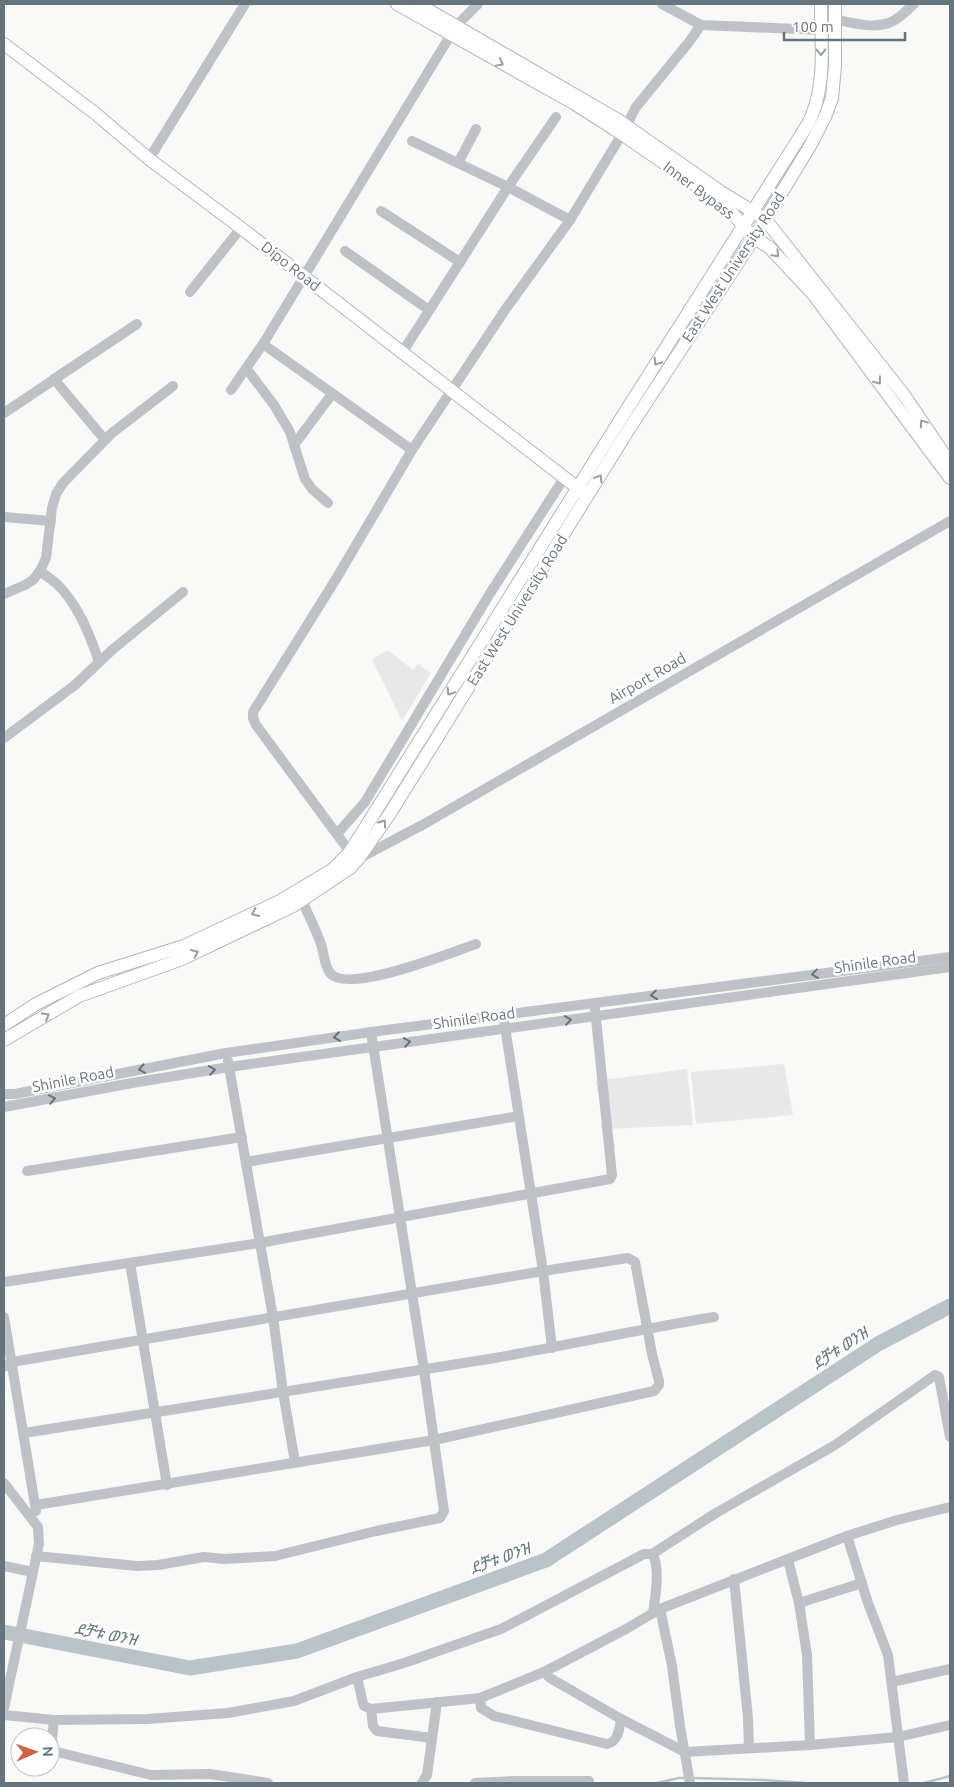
<svg xmlns="http://www.w3.org/2000/svg" width="954" height="1787" viewBox="0 0 954 1787" font-family="Ubuntu,'Noto Sans Ethiopic',sans-serif">
<style>
.built{fill:#e7e8e7}
.green{fill:#d9ddd6}
.lines{fill:none;stroke-linecap:round;stroke-linejoin:round}
.stream{stroke:#bac3c7;stroke-width:2.5}
.river{stroke:#bac3c7;stroke-width:15}
.major-casing{stroke:#b2b7ba;stroke-width:14}
.minor{stroke:#bec2c6;stroke-width:10}
.major{stroke:#fff;stroke-width:12}
.oneway{stroke:#949ea5}
.oneway2{stroke:#66747e}
.labels{text-anchor:middle;dominant-baseline:central;stroke-width:5;stroke-linejoin:round;paint-order:stroke}
.street-label{font-size:15px;fill:#66747e;stroke:#fff}
.water-label{font-size:16px;font-style:italic;fill:#67797f;stroke:#fff}
</style>
<rect width="100%" height="100%" fill="#f9f9f7"/>
<!-- built -->
<g class="built">
<polygon points="388,650 413,670 418,664 431,673 402,721 372,659"/>
<polygon points="784,1064 793,1115 696,1124 691,1072"/>
<polygon points="687,1069 693,1125 607,1129 595,1081"/>
</g>
<!-- green -->
<g class="green">
<path d="M825,4L828,6C829,47 832,84 817,124L765,209L762,206L816,113Z"/>
<polygon points="738,242 741,242 741,248 589,480"/>
</g>
<g class="lines">
<!-- stream -->
<g class="stream">
<polyline points="693,1778 762,1780 806,1783"/>
<polyline points="657,1783 679,1778 687,1778"/>
<polyline points="924,1783 950,1776"/>
</g>
<!-- river -->
<polyline class="river" points="4,1632 190,1668 297,1651 546,1560 878,1344 950,1306"/>
<defs>
<g id="major">
<polyline points="397,4 575,104 622,134 726,206 754,238 769,247 813,294 950,478"/>
<polyline points="418,4 618,120 721,192 765,219 904,395 950,463"/>
<polyline points="4,44 96,114 149,159 241,228 583,492"/>
<path d="M4,1025L36,1004L98,973L184,946L280,901L332,870L350,852L617,425L808,124C827,87 821,44 821,4"/>
<polyline points="4,1040 79,996 182,959 293,906 350,868 358,859 389,815 627,432 754,238 810,146 825,117 832,98 835,66 835,4"/>
</g>
</defs>
<!-- major casing -->
<use href="#major" class="major-casing"/>
<!-- minor -->
<g class="minor">
<polyline points="662,4 701,25 821,30"/>
<path d="M835,19C852,23 876,30 893,21C901,17 907,10 914,4"/>
<polyline points="701,25 689,42 636,107 622,134 570,220 505,310 412,450 336,579 253,712 253,718 256,725 350,852 358,859 426,823 950,521"/>
<polyline points="412,141 508,187 570,220"/>
<polyline points="149,159 245,4"/>
<polyline points="458,163 476,129"/>
<polyline points="381,211 460,262"/>
<polyline points="345,251 429,310"/>
<polyline points="190,292 241,228"/>
<polyline points="263,344 412,450"/>
<polyline points="402,353 508,187 556,117"/>
<polyline points="246,368 274,405 290,432 305,479 312,489 328,503"/>
<polyline points="54,379 105,440"/>
<polyline points="231,390 263,344 456,26 478,4"/>
<polyline points="4,413 137,324 54,379"/>
<polyline points="294,445 332,394"/>
<polyline points="4,517 51,521"/>
<path d="M40,571C45,575 51,579 56,583C78,604 90,635 99,662"/>
<polyline points="4,594 25,585 33,580 40,571 46,558 52,508 56,494 63,483 112,433 173,386"/>
<polyline points="4,738 75,685 112,650 183,592"/>
<polyline points="337,834 365,802 489,595 564,478"/>
<path d="M299,894C306,910 315,927 321,944C324,953 324,965 330,973C347,995 452,952 476,944"/>
<polyline points="503,1014 543,1271 552,1348"/>
<polyline points="228,1061 273,1317 283,1392 295,1462"/>
<polyline points="4,1094 15,1094 226,1053 371,1032 950,957"/>
<polyline points="4,1107 132,1083 229,1067 950,967"/>
<polyline points="246,1162 519,1116"/>
<polyline points="27,1171 242,1137"/>
<polyline points="130,1263 167,1485"/>
<polyline points="4,1282 259,1243 610,1179 612,1175 595,1009"/>
<polyline points="4,1317 36,1511"/>
<polyline points="4,1367 12,1362 543,1271 628,1258 635,1262 652,1354 659,1381 659,1385 654,1391 434,1440 36,1505"/>
<path d="M24,1433C181,1408 338,1384 495,1358C568,1345 641,1329 714,1317"/>
<polyline points="4,1483 38,1527 39,1544 4,1708"/>
<polyline points="847,1536 868,1603 888,1655 904,1783"/>
<path d="M652,1554C661,1566 655,1598 653,1613"/>
<polyline points="36,1556 137,1566 158,1565 204,1557 224,1559 275,1556 376,1531 440,1518 444,1511 424,1370 371,1032"/>
<polyline points="788,1560 799,1603 807,1655 810,1745"/>
<polyline points="4,1566 33,1572"/>
<polyline points="734,1579 748,1718 749,1748"/>
<polyline points="799,1603 862,1583"/>
<polyline points="660,1609 672,1666 680,1726 690,1783"/>
<polyline points="544,1672 550,1678 621,1719 685,1752 810,1745 898,1737 950,1725"/>
<polyline points="357,1677 363,1703 364,1706 371,1709 480,1698 544,1672 626,1629 660,1609 847,1536 897,1520 950,1507"/>
<polyline points="892,1682 950,1669"/>
<path d="M480,1698L481,1708L494,1716L607,1744C619,1741 619,1729 621,1719"/>
<polyline points="371,1709 373,1726 377,1731 432,1738"/>
<polyline points="4,1715 54,1720 147,1719 228,1713 294,1701 357,1677 404,1663 501,1629 644,1554 652,1554 716,1513 835,1445 935,1375 939,1377 950,1437"/>
<polyline points="54,1720 52,1739 54,1750 57,1752 151,1775 210,1774 268,1783"/>
<polyline points="422,1783 427,1775 437,1702"/>
<polyline points="475,1783 515,1781 589,1781"/>
</g>
<!-- major -->
<use href="#major" class="major"/>
</g>
<!-- one-way arrows -->
<defs><path id="oneway-chevron" d="M-2-3.5L2.5 0L-2 3.5" fill="none" stroke-width="1.6" stroke-linecap="round" stroke-linejoin="round" transform="scale(1.25)"/></defs>
<g class="oneway">
<use href="#oneway-chevron" transform="translate(821 52) rotate(89)"/>
<use href="#oneway-chevron" transform="translate(500 63) rotate(29)"/>
<use href="#oneway-chevron" transform="translate(776 254) rotate(46)"/>
<use href="#oneway-chevron" transform="translate(657 362) rotate(122)"/>
<use href="#oneway-chevron" transform="translate(878 381) rotate(52)"/>
<use href="#oneway-chevron" transform="translate(923 423) rotate(-124)"/>
<use href="#oneway-chevron" transform="translate(599 478) rotate(-59)"/>
<use href="#oneway-chevron" transform="translate(450 692) rotate(122)"/>
<use href="#oneway-chevron" transform="translate(383 823) rotate(-55)"/>
<use href="#oneway-chevron" transform="translate(255 913) rotate(155)"/>
<use href="#oneway-chevron" transform="translate(195 953) rotate(-24)"/>
<use href="#oneway-chevron" transform="translate(46 1016) rotate(-30)"/>
</g>
<g class="oneway2">
<use href="#oneway-chevron" transform="translate(815 974) rotate(173)"/>
<use href="#oneway-chevron" transform="translate(654 995) rotate(173)"/>
<use href="#oneway-chevron" transform="translate(568 1020) rotate(-8)"/>
<use href="#oneway-chevron" transform="translate(337 1037) rotate(172)"/>
<use href="#oneway-chevron" transform="translate(407 1042) rotate(-8)"/>
<use href="#oneway-chevron" transform="translate(142 1069) rotate(169)"/>
<use href="#oneway-chevron" transform="translate(212 1070) rotate(-9)"/>
<use href="#oneway-chevron" transform="translate(52 1099) rotate(-11)"/>
</g>
<g class="labels">
<!-- street labels -->
<g class="street-label">
<text transform="translate(699 190) rotate(37)">Inner Bypass</text>
<text transform="translate(291 266) rotate(38)">Dipo Road</text>
<text transform="translate(733 267) rotate(-57)">East West University Road</text>
<text transform="translate(517 610) rotate(-58)">East West University Road</text>
<text transform="translate(647 678) rotate(-30)">Airport Road</text>
<text transform="translate(875 962) rotate(-8)">Shinile Road</text>
<text transform="translate(474 1018) rotate(-8)">Shinile Road</text>
<text transform="translate(73 1079) rotate(-11)">Shinile Road</text>
</g>
<!-- water labels -->
<g class="water-label">
<text transform="translate(840 1348) rotate(-33)">ደቻቱ ወንዝ</text>
<text transform="translate(500 1558) rotate(-20)">ደቻቱ ወንዝ</text>
<text transform="translate(106 1634) rotate(11)">ደቻቱ ወንዝ</text>
</g>
</g>
<!-- border -->
<rect width="954" height="1787" fill="none" stroke="#66747e" stroke-width="10"/>
<!-- north arrow -->
<g transform="translate(35 1752) rotate(88)"><circle r="24" fill="#ffffff" stroke="#c2c7cb"/>
<path d="M0-4L9 19L0 12L-9 19Z" fill="#d0623f"/>
<text y="-8" font-size="14" font-weight="bold" text-anchor="middle" fill="#66747e">N</text>
</g>
<!-- scale -->
<path d="M784 32v8h121v-8" fill="none" stroke="#66747e" stroke-width="2.5"/>
<text x="792" y="32" font-size="15" fill="#66747e" stroke="#ffffff" stroke-width="4" paint-order="stroke">100 m</text>
</svg>
